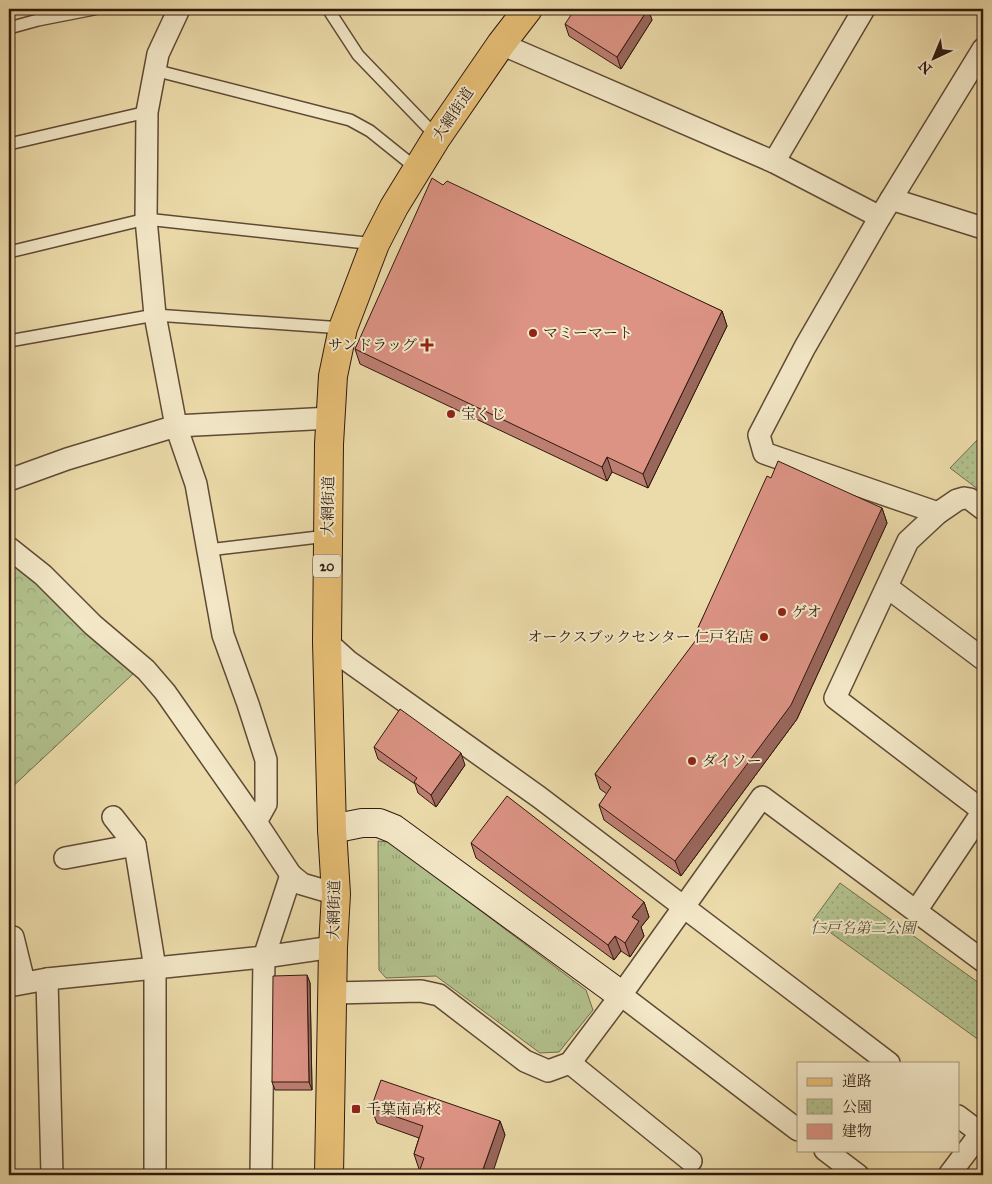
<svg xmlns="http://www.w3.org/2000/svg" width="992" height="1184" viewBox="0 0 992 1184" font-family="'IM FELL Great Primer','Noto Serif JP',serif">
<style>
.grass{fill:url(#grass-tufts);stroke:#716d4e}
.forest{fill:url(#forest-crowns);stroke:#716d4e}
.park{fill:url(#park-dots);stroke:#716d4e}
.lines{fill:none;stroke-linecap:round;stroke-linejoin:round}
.lane-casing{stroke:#5f4a35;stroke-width:14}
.street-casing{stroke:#5f4a35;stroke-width:24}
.secondary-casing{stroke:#30190e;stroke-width:30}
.primary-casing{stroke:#30190e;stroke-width:30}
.lane{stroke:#f3e8c8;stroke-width:11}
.street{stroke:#f3e8c8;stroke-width:21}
.secondary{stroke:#f3e8c8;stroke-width:28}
.primary{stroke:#e6be75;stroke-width:28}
.wall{fill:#bd7e72;stroke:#30190e}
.shaded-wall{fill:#9a675c;stroke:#30190e}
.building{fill:#dc9384;stroke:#30190e}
.poi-dot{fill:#8f2418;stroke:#f3e8c8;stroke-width:2}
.labels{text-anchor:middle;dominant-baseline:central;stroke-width:4;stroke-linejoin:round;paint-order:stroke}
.shield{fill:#f3e8c8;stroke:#6a5746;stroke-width:1}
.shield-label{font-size:14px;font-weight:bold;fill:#30190e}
.street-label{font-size:15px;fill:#30190e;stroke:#f3e8c8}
.poi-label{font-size:15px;fill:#30190e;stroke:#f3e8c8;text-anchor:start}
.park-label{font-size:15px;font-style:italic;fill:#574b34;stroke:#f3e8c8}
</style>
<defs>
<pattern id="grass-tufts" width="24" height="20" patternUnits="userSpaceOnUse" patternTransform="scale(1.25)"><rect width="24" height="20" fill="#b2c18d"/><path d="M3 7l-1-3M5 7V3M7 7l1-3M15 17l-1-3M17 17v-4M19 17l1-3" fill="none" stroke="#99a578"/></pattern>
<pattern id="forest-crowns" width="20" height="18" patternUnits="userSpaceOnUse" patternTransform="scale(1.25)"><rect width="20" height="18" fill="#b2c18d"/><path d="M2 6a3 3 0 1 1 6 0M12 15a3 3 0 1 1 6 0" fill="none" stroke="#99a578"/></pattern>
<pattern id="park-dots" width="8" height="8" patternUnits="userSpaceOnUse" patternTransform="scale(1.25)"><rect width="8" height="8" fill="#b2c18d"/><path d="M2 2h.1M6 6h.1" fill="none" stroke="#99a578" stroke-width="1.8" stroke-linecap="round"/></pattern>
</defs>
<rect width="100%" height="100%" fill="#ecdbaa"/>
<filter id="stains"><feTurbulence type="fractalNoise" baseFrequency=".004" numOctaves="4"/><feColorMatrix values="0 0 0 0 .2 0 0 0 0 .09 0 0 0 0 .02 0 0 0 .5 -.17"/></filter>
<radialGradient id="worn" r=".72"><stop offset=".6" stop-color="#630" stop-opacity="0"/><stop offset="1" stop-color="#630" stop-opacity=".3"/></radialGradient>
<!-- grass -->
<polygon class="grass" points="378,841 389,842 586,990 593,1010 559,1052 540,1053 436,976 386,978 379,970"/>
<!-- forest -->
<polygon class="forest" points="9,560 19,566 134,673 9,790"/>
<!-- park -->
<g class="park">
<polygon points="983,434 983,493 950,468"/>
<polygon points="840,883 983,986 983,1043 813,920"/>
</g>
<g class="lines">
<defs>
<g id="lane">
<polyline points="328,9 358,55 437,137"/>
<polyline points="9,28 38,20 94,9"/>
<polyline points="154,70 350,120 370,131 416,168"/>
<polyline points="9,144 147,112"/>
<polyline points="9,252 146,219 375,244"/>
<polyline points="9,341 155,315 343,328"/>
<polyline points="208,550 327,536"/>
</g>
<g id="street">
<polyline points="179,9 158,54 147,112 146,219 155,315 176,426 196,484 223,635 248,704 266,760 266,804 256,822"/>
<polyline points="501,44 774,162 880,217"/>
<polyline points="774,162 864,9"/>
<polyline points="891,199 983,228"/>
<polyline points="9,480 67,459 176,426 331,418"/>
<polyline points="983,509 970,499 964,498 957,500 938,513 908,541 835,698 983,811"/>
<polyline points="938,513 764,453 759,435 805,347 880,217 983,49"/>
<polyline points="9,548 43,575 93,625 146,670 165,692 256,822 291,875 302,884 336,894"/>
<polyline points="887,587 983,659"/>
<polyline points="327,642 348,661 539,797 889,1063"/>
<polyline points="113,817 135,845 155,968 155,1175"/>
<polyline points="65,858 135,845"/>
<polyline points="916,911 983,811"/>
<polyline points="13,937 24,982"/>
<polyline points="47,979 52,1175"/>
<polyline points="9,986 47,979 264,957 333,947"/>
<polyline points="333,993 421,991 439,995 525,1061 548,1071 570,1063 621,995 762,797 983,961"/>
<polyline points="621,995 798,1130"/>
<polyline points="570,1063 691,1161"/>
<polyline points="958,1116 983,1135"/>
<polyline points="825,1150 858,1175"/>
<polyline points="261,1175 264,957 291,875"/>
<polyline points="949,1175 983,1130"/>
</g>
<polyline id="secondary" points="332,829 362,823 379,823 394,829 621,995"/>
<polyline id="primary" points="329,1175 333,947 336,894 332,829 327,642 329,444 333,376 343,328 375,244 394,207 437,137 501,44 528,9"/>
</defs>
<!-- lane casing -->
<use href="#lane" class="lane-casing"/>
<!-- street casing -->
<use href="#street" class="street-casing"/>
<!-- secondary casing -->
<use href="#secondary" class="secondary-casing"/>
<!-- primary casing -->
<use href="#primary" class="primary-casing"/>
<!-- lane -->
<use href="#lane" class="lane"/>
<!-- street -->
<use href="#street" class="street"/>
<!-- secondary -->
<use href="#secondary" class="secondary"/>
<!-- primary -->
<use href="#primary" class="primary"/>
</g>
<!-- wall -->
<g class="wall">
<polygon points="474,9 488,9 484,15"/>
<polygon points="648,9 652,20 621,69 569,36 565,24"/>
<polygon points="443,185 722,311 727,326 648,488 612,472 607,481 360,364 355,349"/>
<polygon points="771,478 882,508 887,523 797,719 681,876 604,820 599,805 607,794 600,789 595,774 700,636 697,630"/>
<polygon points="374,747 465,765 436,807 418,793 415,784 378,759"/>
<polygon points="471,843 644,902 649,917 641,927 644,936 630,957 621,951 614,960 476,858"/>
<polygon points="307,975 310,983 312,1090 275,1090 272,1082"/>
<polygon points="371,1108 500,1121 505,1135 420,1170 419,1169 414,1154 419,1138 377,1123"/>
</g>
<!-- shaded-wall -->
<g class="shaded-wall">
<polygon points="482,9 488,9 484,15"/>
<polygon points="648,9 652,20 621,69 617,57"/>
<polygon points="722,311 727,326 648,488 643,474"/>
<polygon points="607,457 612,472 607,481 602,467"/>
<polygon points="882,508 887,523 797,719 681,876 675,861"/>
<polygon points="461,753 465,765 436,807 431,795"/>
<polygon points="644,902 649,917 641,927 644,936 630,957 625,943 632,917"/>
<polygon points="615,936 621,951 614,960 608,945"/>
<polygon points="307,975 310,983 312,1090 309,1082"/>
<polygon points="500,1121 505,1135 492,1175 481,1175"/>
</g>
<!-- building -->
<g class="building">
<polygon points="575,9 648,9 617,57 565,24"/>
<polygon points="432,178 443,185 447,181 722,311 643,474 607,457 602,467 355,349"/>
<polygon points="778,461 882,508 791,705 675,861 599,805 611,787 595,774 702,632 697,630 767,476 771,478"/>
<polygon points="400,709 461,753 431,795 414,782 417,778 374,747"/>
<polygon points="507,796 644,902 632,917 639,921 625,943 615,936 608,945 471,843"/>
<polygon points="307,975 309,1082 272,1082 273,976"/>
<polygon points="381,1080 500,1121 481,1175 418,1175 424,1158 414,1154 423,1126 371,1108"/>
</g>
<!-- markers -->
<g class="poi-dot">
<circle cx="533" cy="333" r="5"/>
<path d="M424.5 337.5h5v5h5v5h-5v5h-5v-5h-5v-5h5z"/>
<circle cx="451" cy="414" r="5"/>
<circle cx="782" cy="612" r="5"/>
<circle cx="764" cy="637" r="5"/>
<circle cx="692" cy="761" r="5"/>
<rect x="351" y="1104" width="10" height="10" rx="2.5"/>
</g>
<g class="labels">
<!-- shield labels -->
<rect class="shield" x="313" y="554.5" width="28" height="23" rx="4"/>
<g class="shield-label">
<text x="327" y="566">20</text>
</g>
<!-- street labels -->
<g class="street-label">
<text transform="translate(453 114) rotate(-56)">大網街道</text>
<text transform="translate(328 506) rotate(-89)">大網街道</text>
<text transform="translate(334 910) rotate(-89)">大網街道</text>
</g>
<!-- poi labels -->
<g class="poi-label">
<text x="543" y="333">マミーマート</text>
<text x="417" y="345" text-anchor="end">サンドラッグ</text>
<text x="461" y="414">宝くじ</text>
<text x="792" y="612">ゲオ</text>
<text x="754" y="637" text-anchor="end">オークスブックセンター 仁戸名店</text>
<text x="702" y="761">ダイソー</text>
<text x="366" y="1109">千葉南高校</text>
</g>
<!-- park labels -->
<g class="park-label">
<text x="863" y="928">仁戸名第二公園</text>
</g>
</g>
<!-- margin -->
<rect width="992" height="1184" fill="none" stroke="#ecdbaa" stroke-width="30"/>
<rect x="10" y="10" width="972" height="1164" fill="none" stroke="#30190e" stroke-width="2.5"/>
<rect x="15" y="15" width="962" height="1154" fill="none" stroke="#30190e"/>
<!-- legend -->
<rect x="797" y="1062" width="162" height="90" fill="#f3e8c8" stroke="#a5957e"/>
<rect x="807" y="1078" width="25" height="8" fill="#e6be75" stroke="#a5957e"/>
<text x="842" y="1086" font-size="15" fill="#30190e">道路</text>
<rect x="807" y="1099" width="25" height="15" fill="url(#park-dots)" stroke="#a5957e"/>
<text x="842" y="1112" font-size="15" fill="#30190e">公園</text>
<rect x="807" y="1124" width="25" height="15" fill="#dc9384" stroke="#a5957e"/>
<text x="842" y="1136" font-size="15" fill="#30190e">建物</text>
<!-- north arrow -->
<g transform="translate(934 58) rotate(224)" stroke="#f3e8c8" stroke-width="4" paint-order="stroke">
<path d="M0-4L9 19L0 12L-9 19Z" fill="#30190e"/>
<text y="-8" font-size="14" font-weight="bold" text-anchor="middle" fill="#30190e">N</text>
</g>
<rect width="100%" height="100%" filter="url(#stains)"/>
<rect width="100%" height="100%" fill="url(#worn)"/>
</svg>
